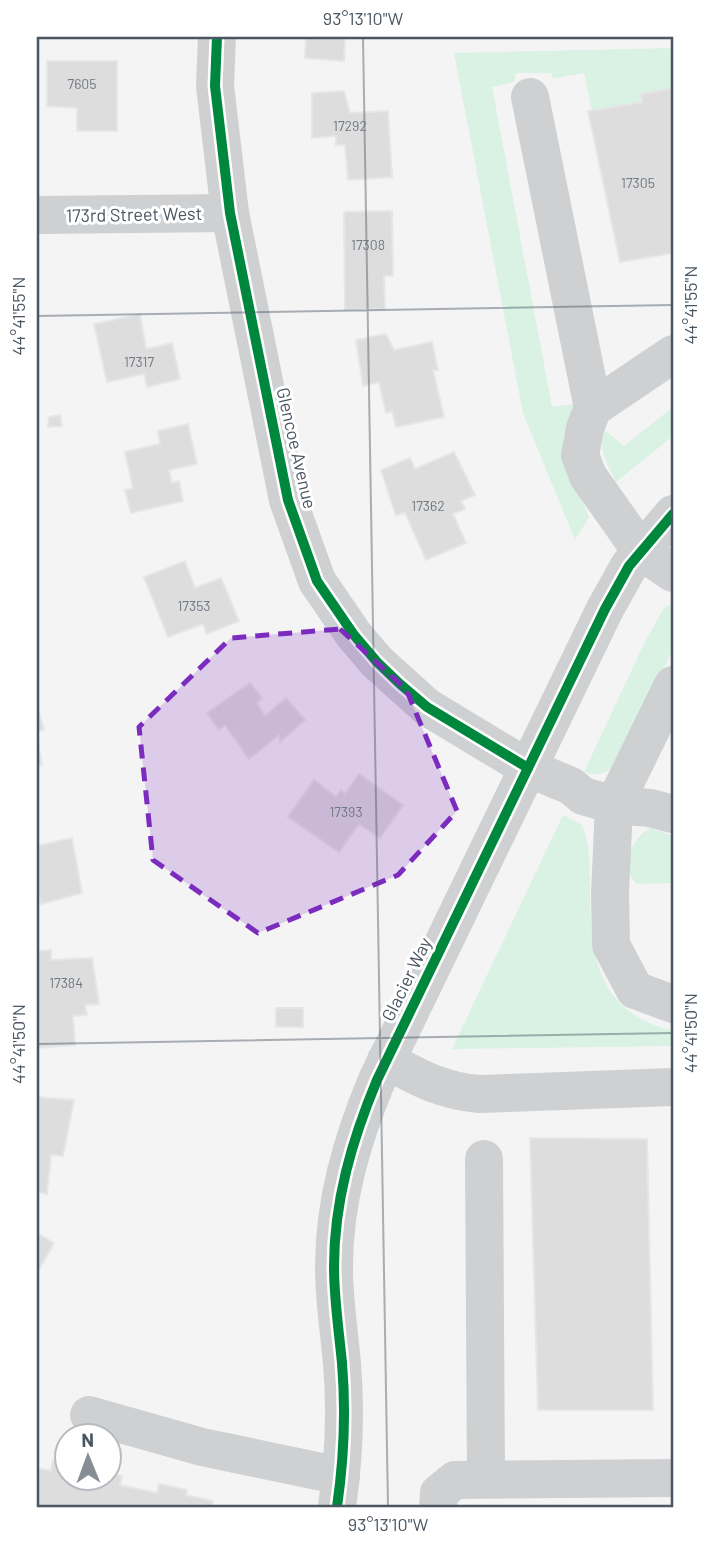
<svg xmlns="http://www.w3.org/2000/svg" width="710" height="1544" viewBox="0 0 710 1544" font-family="Barlow,sans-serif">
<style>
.green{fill:#d9f2e3}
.building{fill:#ddddde;stroke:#e5e6e7;stroke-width:2}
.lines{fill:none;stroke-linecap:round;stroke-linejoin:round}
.minor{stroke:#ced0d2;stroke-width:38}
.cycleway-casing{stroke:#fff;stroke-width:15}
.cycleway{stroke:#00873e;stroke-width:10}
.marked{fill:#7b2cbf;fill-opacity:0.2;stroke:#7b2cbf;stroke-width:5;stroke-dasharray:14 9;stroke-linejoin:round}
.ticks{fill:none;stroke:#4a5661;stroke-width:2;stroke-opacity:0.45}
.labels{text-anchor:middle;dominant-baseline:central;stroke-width:6;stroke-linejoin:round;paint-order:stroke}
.number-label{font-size:14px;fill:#707881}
.street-label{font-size:18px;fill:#4a5661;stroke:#fff}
.neatline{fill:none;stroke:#4a5661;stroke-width:2.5}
.ticks-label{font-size:18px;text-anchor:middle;fill:#4a5661}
</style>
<rect width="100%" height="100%" fill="#f4f4f4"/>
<!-- green -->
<g class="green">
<polygon points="673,48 673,88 642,94 642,102 592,111 584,73 556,78 553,78 551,73 516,73 514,82 492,87 552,407 573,404 574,406 563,437 564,453 589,517 575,540 523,413 454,53"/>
<path d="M673,407V436L616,482C608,466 600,451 601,433L606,431L624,446Z"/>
<path d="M670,605L673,609V650L615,765C606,774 597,776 584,772L644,644L664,608Z"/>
<path d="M563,815L581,824C590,841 589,858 590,877C591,922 587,963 617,1000C631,1016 653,1027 673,1030V1046L452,1049Z"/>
<path d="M651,828L673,836V883L637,884C619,868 631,837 651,828Z"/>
</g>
<!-- building -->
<g class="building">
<polygon points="306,37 345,37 344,61 305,58"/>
<polygon points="47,61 117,61 117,131 77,131 77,108 47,106"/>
<polygon points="673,88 673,253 620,262 588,111 642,102 641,94"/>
<polygon points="344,91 350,113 388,111 392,177 348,180 345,145 336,145 336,136 312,138 312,93"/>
<polygon points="392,211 393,276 384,276 385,309 345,310 344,212"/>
<polygon points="140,314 146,349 172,343 180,379 147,387 144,374 107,382 94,324"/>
<polygon points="386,334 394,350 432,342 438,370 433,370 444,417 396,427 392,411 386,413 379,382 363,386 356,340"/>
<polygon points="60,415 62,426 48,427 49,417"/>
<polygon points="188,424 197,464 169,470 172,483 179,481 183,501 131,513 125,490 133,488 125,452 160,444 158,431"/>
<polygon points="454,452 475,495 461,501 465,509 453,514 466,543 426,560 405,512 396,516 381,470 410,458 415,469"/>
<polygon points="185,561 195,588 221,578 239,621 207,634 203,624 168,637 144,577"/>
<polygon points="250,683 262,698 257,703 265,716 286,698 305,720 280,742 279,735 249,759 225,725 219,730 207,713"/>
<polygon points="37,705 44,730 37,731"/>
<polygon points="37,738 42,765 37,766"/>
<polygon points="359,774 403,805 380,838 359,824 339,852 288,817 314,780 336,797 341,790 345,794"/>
<polygon points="72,838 82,893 41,904 37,888 37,846"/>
<polygon points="51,950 51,960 92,958 99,1004 85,1005 87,1015 73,1016 75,1045 37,1048 37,951"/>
<rect x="276" y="1008" width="27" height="19"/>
<polygon points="37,1097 74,1100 63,1156 51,1155 47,1194 37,1192"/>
<polygon points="530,1138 647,1139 653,1410 538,1410"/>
<polygon points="37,1233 54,1243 37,1273"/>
<polygon points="53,1460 66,1463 66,1478 108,1478 108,1473 122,1476 120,1485 157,1493 159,1484 187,1490 186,1495 213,1501 212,1506 217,1507 37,1507 39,1468 51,1471"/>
</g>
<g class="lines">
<!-- minor -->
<g class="minor">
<polyline points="217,37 215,86 230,213 288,500 317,581 354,635 377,662 427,707 528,768 571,786 583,796 614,805 650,808 673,814"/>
<polyline points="530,97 593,408 673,354"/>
<polyline points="37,215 230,213"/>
<polyline points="593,408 585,428 580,455 588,476 641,551 673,573"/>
<polyline points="673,685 614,805 610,893 611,945 635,990 673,1004"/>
<path d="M386,1060C419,1078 442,1091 480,1094L673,1087"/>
<polyline points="484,1159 486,1479"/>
<polyline points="89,1415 202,1447 341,1476"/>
<path d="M337,1507C344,1459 346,1411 342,1363C339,1331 334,1299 334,1267C334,1201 352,1140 377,1080L605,609L629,566L673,514"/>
<polyline points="438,1507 439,1493 455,1480 673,1478"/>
</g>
<defs>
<g id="cycleway">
<polyline points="217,37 215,86 230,213 288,500 317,581 354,635 377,662 400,684 427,707 528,768"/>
<path d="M337,1507C344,1459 346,1411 342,1363C339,1331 334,1299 334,1267C334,1201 352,1140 377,1080L605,609L629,566L673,514"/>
</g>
</defs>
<!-- cycleway casing -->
<use href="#cycleway" class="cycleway-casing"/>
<!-- cycleway -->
<use href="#cycleway" class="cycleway"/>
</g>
<!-- marked area -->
<path class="marked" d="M340,629L406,689L457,811L398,875L258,933L153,860L139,727L231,638Z"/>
<!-- ticks -->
<path class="ticks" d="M363,37L388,1507M37,316L673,305M37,1044L673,1033"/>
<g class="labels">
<!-- number labels -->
<g class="number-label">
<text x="82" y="83">7605</text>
<text x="350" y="125">17292</text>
<text x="638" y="182">17305</text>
<text x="368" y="244">17308</text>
<text x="139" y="361">17317</text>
<text x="428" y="505">17362</text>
<text x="194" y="605">17353</text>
<text x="346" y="811">17393</text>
<text x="66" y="982">17384</text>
</g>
<!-- street labels -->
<g class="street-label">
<text transform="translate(134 214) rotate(-1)">173rd Street West</text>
<text transform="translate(297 448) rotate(77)">Glencoe Avenue</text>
<text transform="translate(406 979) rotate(-64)">Glacier Way</text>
</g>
</g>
<!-- border -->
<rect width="710" height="1544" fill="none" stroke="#ffffff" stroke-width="77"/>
<!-- north arrow -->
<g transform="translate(88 1457) rotate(359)"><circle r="33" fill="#ffffff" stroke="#b7bbc0" stroke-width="2"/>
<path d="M0-5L12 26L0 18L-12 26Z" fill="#868d94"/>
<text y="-10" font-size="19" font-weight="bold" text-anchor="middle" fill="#4a5661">N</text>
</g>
<rect x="38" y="38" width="634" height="1468" class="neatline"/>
<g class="ticks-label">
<text x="363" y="25">93°13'10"W</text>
<text transform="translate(691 305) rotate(-90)" y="6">44°41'55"N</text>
<text transform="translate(19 316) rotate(-90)" y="6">44°41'55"N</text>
<text transform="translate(691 1033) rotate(-90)" y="6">44°41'50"N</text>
<text transform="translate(19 1044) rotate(-90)" y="6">44°41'50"N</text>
<text x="388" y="1531">93°13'10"W</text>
</g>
</svg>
